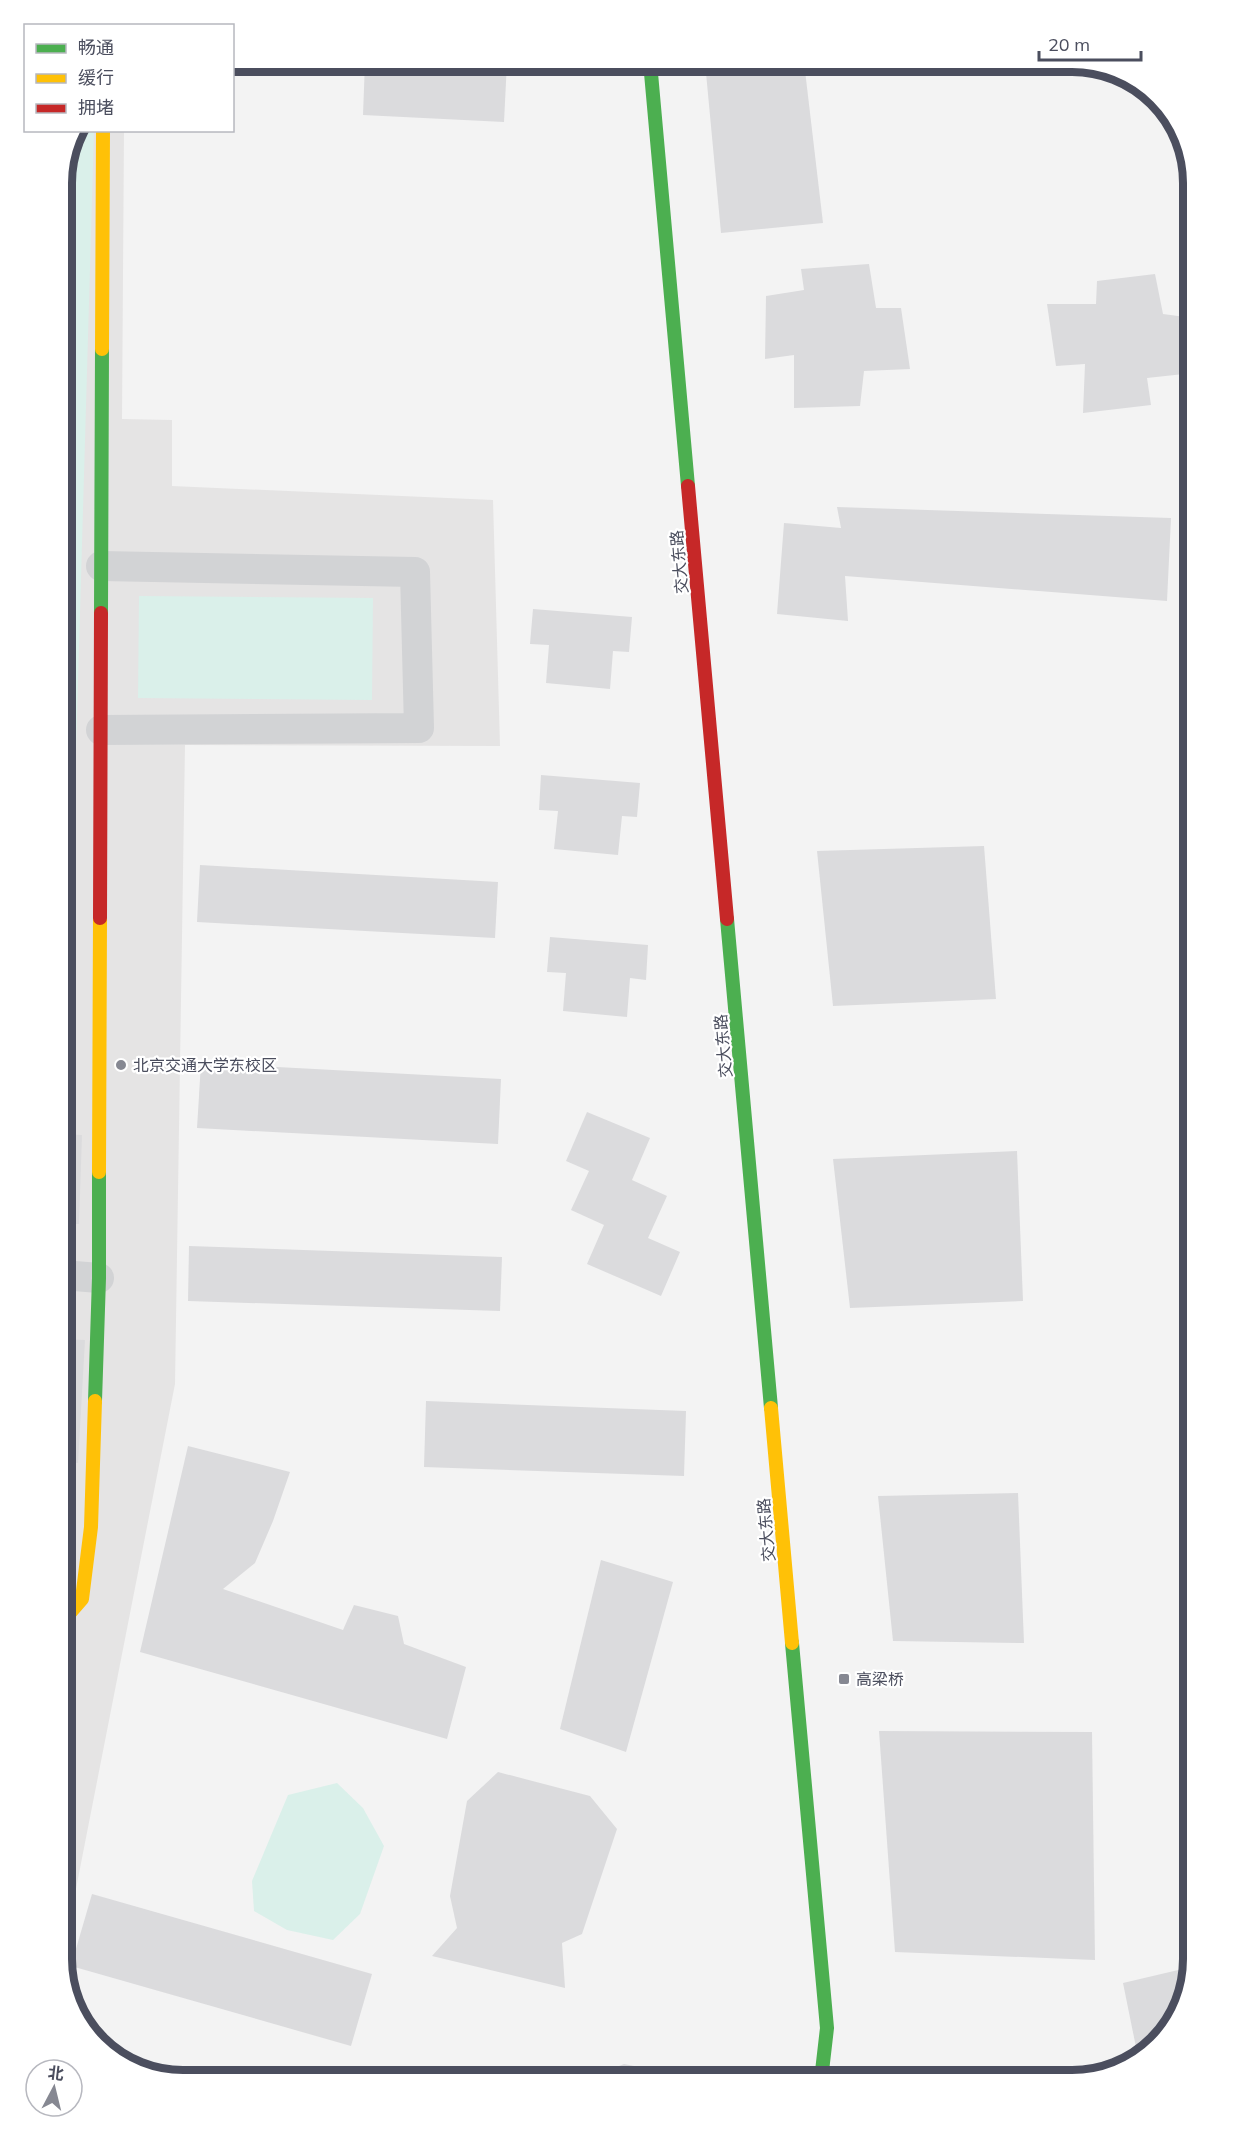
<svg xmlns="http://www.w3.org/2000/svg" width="1255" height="2142" viewBox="0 0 1255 2142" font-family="Mulish,'Noto Sans SC',sans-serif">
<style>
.education{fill:#e5e4e4}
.green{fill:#daf0ea}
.building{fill:#dbdbdd}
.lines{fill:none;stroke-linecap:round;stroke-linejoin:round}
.street{stroke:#d2d3d5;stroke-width:30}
.fast{stroke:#4caf50;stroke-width:14}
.slow{stroke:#ffc107;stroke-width:14}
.jam{stroke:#c62828;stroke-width:14}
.poi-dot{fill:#868892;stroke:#fff;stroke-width:2}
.labels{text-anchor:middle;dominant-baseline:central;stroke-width:4.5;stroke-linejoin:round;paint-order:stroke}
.street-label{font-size:16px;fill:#4b4e5e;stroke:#fff}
.poi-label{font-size:16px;fill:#4b4e5e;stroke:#fff;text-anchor:start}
.rim{fill:none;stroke:#4b4e5e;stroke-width:8}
</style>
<rect width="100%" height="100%" fill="#f3f3f3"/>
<!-- education -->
<polygon class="education" points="124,130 122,419 172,420 172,486 493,500 500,746 185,745 175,1384 62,1960 62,176 71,136 75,131"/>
<!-- green -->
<g class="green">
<polygon points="94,130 72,890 62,889 62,176 71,136 75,131"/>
<polygon points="139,596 373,598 372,700 138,698"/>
<polygon points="337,1783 363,1808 384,1846 360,1914 333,1940 287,1930 254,1911 252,1881 288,1795"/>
</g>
<!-- building -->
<g class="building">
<polygon points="365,62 507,62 504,122 363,115"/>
<polygon points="705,62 804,62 823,223 721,233"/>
<polygon points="869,264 876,308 901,308 910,369 864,371 860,406 794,408 794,355 765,359 766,296 804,290 801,269"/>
<polygon points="1155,274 1163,314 1193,318 1193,373 1147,378 1151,405 1083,413 1085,364 1056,366 1047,304 1096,304 1097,281"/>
<polygon points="837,507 1171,518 1167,601 845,576 848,621 777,614 784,523 841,528"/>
<polygon points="533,609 632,617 629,652 613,651 610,689 546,683 549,645 530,644"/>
<polygon points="541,775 640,783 637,817 622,816 618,855 554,849 558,811 539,810"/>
<polygon points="984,846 996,999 833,1006 817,851"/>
<polygon points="200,865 498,882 495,938 197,922"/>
<polygon points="550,937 648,945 646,980 630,978 627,1017 563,1011 566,973 547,972"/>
<polygon points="201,1063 501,1079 498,1144 197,1128"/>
<polygon points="587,1112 650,1138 632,1180 667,1196 648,1238 680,1252 661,1296 587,1264 604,1225 571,1210 589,1171 566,1161"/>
<polygon points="62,1134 82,1135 79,1224 62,1224"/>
<polygon points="1017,1151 1023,1301 850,1308 833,1159"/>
<polygon points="189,1246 502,1257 500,1311 188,1301"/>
<polygon points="62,1339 85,1340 78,1463 62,1462"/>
<polygon points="426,1401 686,1411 684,1476 424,1467"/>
<polygon points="188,1446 290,1472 273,1521 255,1563 223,1589 343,1630 354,1605 398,1616 404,1644 466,1667 447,1739 140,1652"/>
<polygon points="1018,1493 1024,1643 893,1641 878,1496"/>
<polygon points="601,1560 673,1582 626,1752 560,1729"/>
<polygon points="879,1731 1092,1732 1095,1960 895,1952"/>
<polygon points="498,1772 590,1796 617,1829 582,1934 562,1943 565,1988 432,1956 457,1928 450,1896 467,1801"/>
<polygon points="92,1894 372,1974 351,2046 71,1966"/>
<polygon points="1191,1967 1173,2026 1138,2057 1123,1983"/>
<polygon points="624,2064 700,2079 700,2080 585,2080"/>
</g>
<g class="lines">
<!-- street -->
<g class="street">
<polyline points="101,730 419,728 415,572 101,566"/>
<polyline points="62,1275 99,1278"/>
</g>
<!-- fast -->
<g class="fast">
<polyline points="650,62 688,486"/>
<polyline points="101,613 102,349"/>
<polyline points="727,919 771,1408"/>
<polyline points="95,1401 99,1278 99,1172"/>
<polyline points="792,1643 827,2028 821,2080"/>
</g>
<!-- slow -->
<g class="slow">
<polyline points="102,349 103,130"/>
<polyline points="99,1172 100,918"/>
<polyline points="771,1408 792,1643"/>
<polyline points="62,1622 82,1599 91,1527 95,1401"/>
</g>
<!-- jam -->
<g class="jam">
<polyline points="688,486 727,919"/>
<polyline points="100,918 101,613"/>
</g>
</g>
<!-- markers -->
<g class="poi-dot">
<circle cx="121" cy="1065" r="6"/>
<rect x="838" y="1673" width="12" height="12" rx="3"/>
</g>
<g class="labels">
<!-- street labels -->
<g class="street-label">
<text transform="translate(679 562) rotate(-95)">交大东路</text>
<text transform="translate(723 1046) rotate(-95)">交大东路</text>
<text transform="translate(766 1530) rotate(-95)">交大东路</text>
</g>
<!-- poi labels -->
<g class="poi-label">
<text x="133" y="1065">北京交通大学东校区</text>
<text x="856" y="1679">高梁桥</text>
</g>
</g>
<!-- crop -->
<path d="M0 0H1255V2142H0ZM183 72H1072A111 111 0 0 1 1183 183V1959A111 111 0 0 1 1072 2070H183A111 111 0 0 1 72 1959V183A111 111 0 0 1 183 72Z" fill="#fff" fill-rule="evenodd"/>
<path class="rim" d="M183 72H1072A111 111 0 0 1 1183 183V1959A111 111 0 0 1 1072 2070H183A111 111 0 0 1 72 1959V183A111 111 0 0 1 183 72Z"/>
<!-- legend -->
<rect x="24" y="24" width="210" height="108" fill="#ffffff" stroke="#b7b8bf" stroke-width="1.5"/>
<rect x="36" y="44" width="30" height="9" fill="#4caf50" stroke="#b7b8bf" stroke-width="1.5"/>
<text x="78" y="54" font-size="18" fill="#4b4e5e">畅通</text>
<rect x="36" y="74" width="30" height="9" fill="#ffc107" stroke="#b7b8bf" stroke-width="1.5"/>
<text x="78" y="84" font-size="18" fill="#4b4e5e">缓行</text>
<rect x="36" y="104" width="30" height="9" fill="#c62828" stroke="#b7b8bf" stroke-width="1.5"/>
<text x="78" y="114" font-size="18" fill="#4b4e5e">拥堵</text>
<!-- north arrow -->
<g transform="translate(54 2088) rotate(7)"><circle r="28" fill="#ffffff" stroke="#b7b8bf" stroke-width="1.5"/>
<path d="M0-4.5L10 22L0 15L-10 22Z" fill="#868892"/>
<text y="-9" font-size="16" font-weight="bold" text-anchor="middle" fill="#4b4e5e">北</text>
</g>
<!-- scale -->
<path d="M1039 51v9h102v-9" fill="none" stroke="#4b4e5e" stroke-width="3"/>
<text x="1048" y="51" font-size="18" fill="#4b4e5e" stroke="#ffffff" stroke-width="4.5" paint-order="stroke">20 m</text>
</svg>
